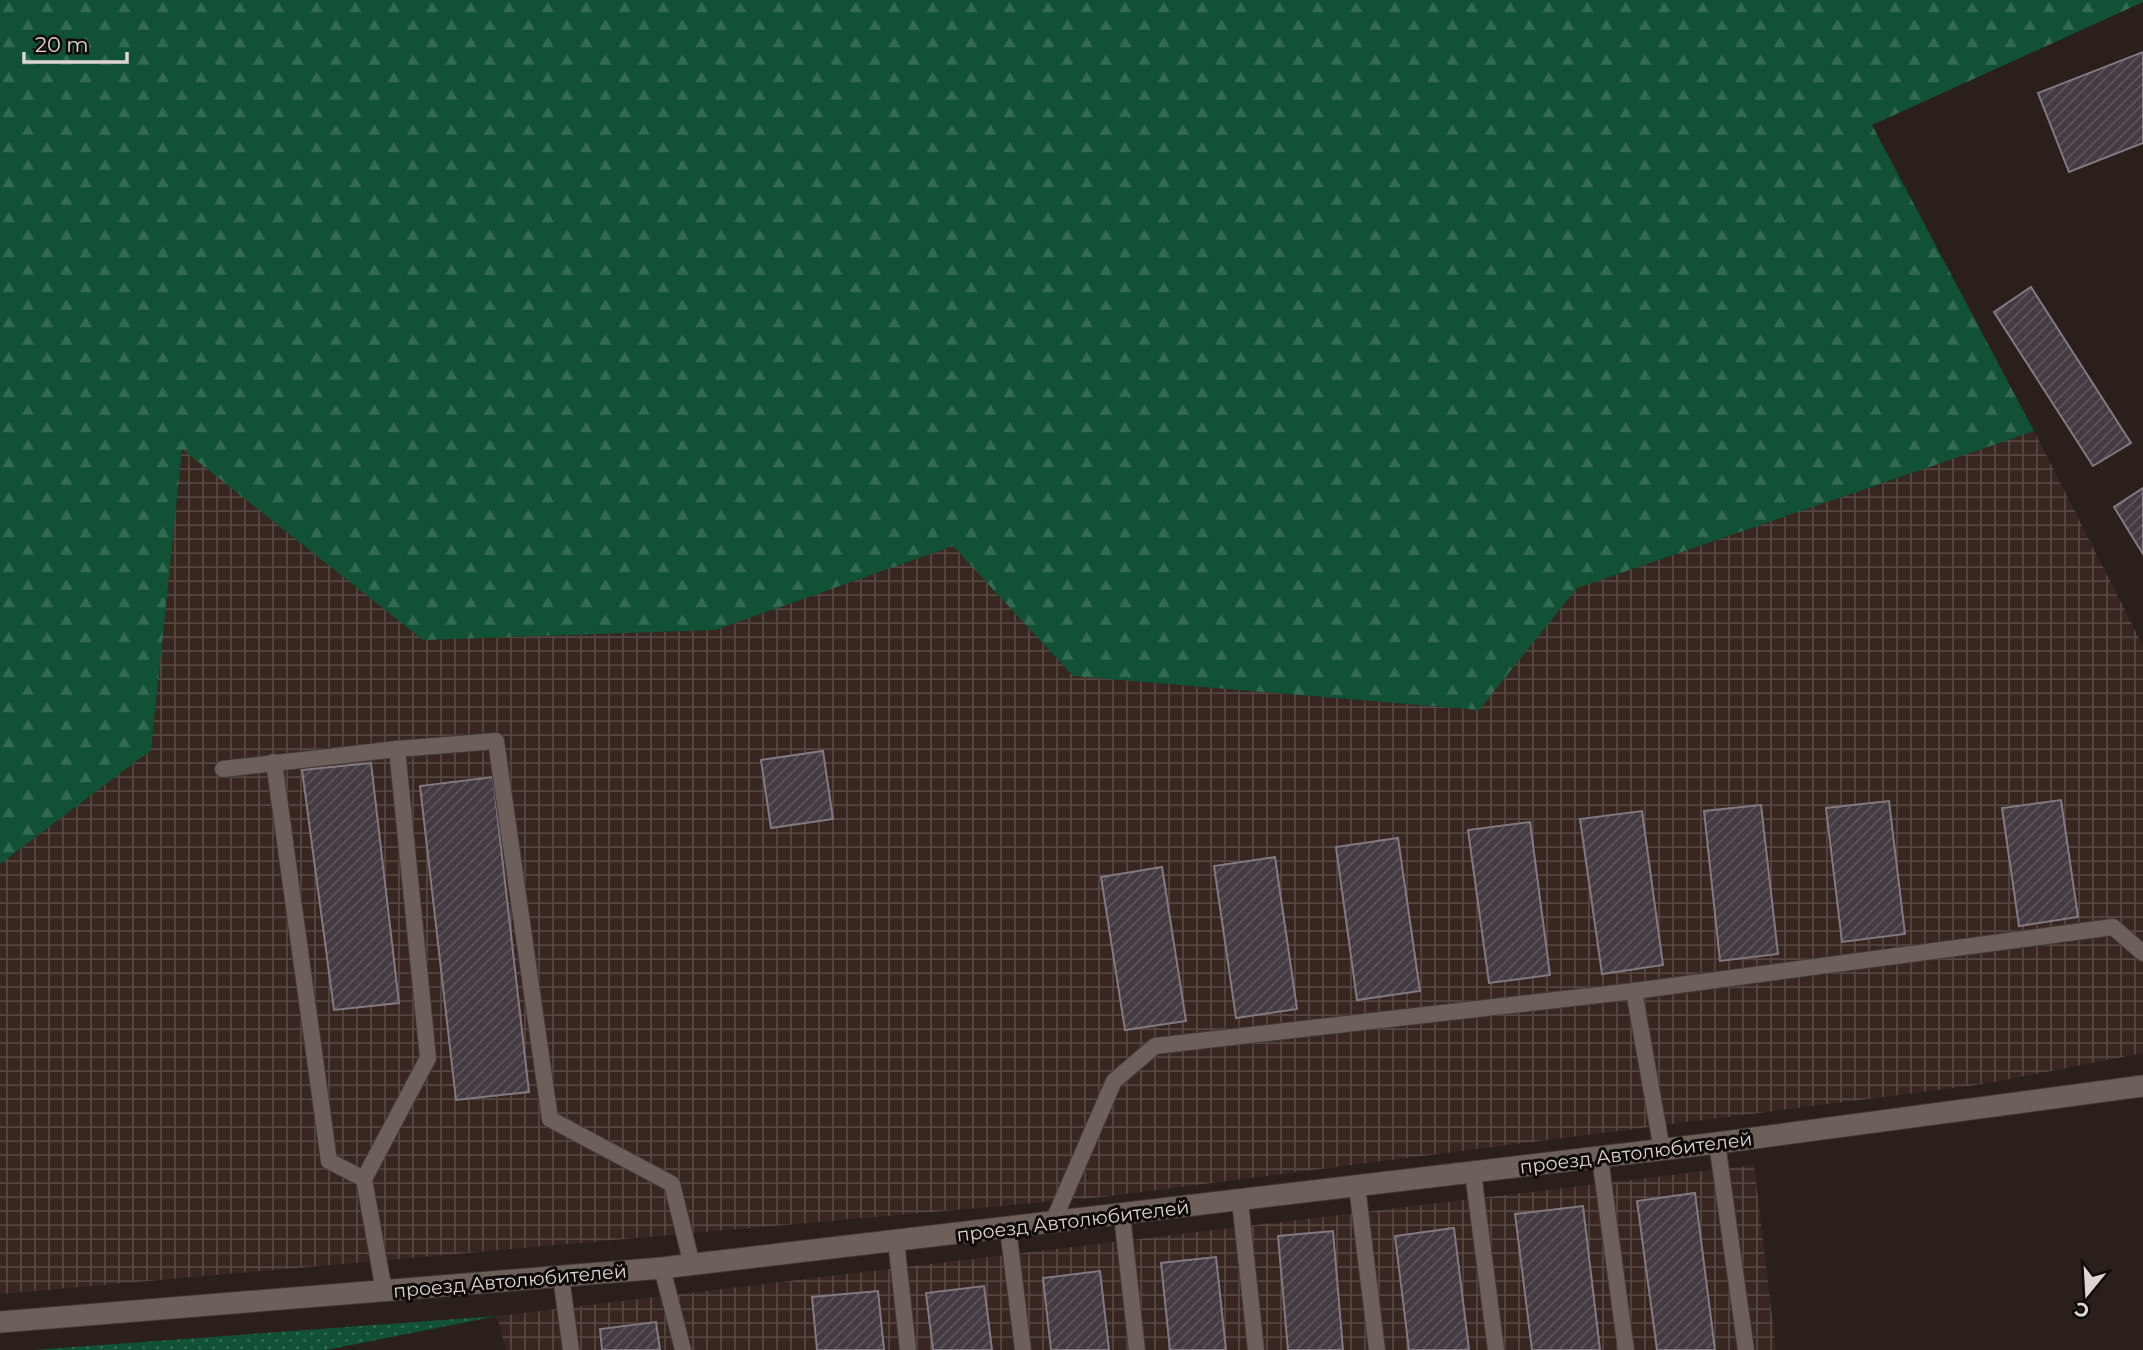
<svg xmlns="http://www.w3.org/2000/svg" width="2143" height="1350" viewBox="0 0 2143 1350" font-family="Montserrat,sans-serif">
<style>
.industrial{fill:url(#industrial-grid)}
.grass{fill:url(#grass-dots)}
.forest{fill:url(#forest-firs)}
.building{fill:url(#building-hatch);stroke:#837982;stroke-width:2}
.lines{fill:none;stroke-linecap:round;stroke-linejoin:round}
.lane-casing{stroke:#433a37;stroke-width:18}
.street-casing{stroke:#433a37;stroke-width:23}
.lane{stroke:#6d605b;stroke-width:16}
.street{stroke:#6d605b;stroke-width:21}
.labels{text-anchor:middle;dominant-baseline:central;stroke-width:6;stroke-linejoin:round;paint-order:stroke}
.street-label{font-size:19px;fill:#ddd6d3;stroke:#0f0a08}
</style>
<defs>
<pattern id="industrial-grid" width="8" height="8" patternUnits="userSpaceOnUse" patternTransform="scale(1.75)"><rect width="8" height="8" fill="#372720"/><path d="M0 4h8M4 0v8" fill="none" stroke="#544640"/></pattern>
<pattern id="grass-dots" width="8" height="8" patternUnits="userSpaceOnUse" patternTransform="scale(1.75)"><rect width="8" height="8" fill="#115237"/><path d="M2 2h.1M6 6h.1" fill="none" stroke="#336a53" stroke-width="1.8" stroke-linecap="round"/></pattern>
<pattern id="forest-firs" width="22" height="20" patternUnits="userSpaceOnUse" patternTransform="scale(1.75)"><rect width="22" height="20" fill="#115237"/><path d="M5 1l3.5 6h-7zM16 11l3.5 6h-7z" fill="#336a53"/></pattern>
<pattern id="building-hatch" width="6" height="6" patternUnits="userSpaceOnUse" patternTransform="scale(1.75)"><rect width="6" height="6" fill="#433a42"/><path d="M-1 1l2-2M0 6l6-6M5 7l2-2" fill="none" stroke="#5e565c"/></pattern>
</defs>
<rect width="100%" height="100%" fill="#2a1f1b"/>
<!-- industrial -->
<g class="industrial">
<polygon points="2034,431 2143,646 2143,1053 1984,1084 1103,1197 0,1294 0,864 151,750 181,448 424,640 715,630 953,546 1073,676 1478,710 1577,588"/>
<polygon points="1754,1165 1776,1350 506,1350 497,1316"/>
</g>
<!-- grass -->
<polygon class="grass" points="497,1316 326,1350 33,1350"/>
<!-- forest -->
<polygon class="forest" points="0,0 2143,0 2143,2 1872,125 2034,431 1577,588 1479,710 1073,676 953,546 715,630 423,640 182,449 151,750 0,864"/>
<!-- building -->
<g class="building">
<polygon points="2143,52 2143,143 2069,172 2038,93"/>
<polygon points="2031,287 2131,443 2093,466 1994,312"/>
<polygon points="2143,488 2143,554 2114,507"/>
<polygon points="823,751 833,819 771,828 761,760"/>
<polygon points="371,763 399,1003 334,1010 302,770"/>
<polygon points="493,777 529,1092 456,1100 420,786"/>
<polygon points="2061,800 2078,917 2019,926 2002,808"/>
<polygon points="1889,801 1905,934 1842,942 1826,808"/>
<polygon points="1761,805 1778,954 1720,961 1704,811"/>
<polygon points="1642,811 1663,965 1602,974 1580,819"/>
<polygon points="1530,822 1550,975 1489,983 1468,830"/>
<polygon points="1398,838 1420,991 1357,1000 1336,847"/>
<polygon points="1275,857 1297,1009 1236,1018 1214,866"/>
<polygon points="1162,867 1186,1021 1125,1030 1101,877"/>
<polygon points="1695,1193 1715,1350 1657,1350 1637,1201"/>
<polygon points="1583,1206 1600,1350 1532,1350 1515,1214"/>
<polygon points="1454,1228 1469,1350 1409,1350 1395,1236"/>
<polygon points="1333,1231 1343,1350 1288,1350 1278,1236"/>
<polygon points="1216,1257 1226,1350 1170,1350 1161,1263"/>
<polygon points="1100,1271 1109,1350 1051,1350 1043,1278"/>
<polygon points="984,1286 992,1350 933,1350 926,1293"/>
<polygon points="878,1291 884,1350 817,1350 812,1297"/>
<polygon points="656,1322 660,1350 602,1350 600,1329"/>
</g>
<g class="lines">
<defs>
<g id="lane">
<polyline points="274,762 329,1161 364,1179"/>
<polyline points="223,769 397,749 496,741 550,1119 672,1184 692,1265"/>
<polyline points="1634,991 1662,1150"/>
<polyline points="1717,1143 1746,1350"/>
<polyline points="1600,1158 1626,1350"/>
<polyline points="1473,1173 1496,1350"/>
<polyline points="1357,1186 1377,1350"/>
<polyline points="1240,1201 1256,1350"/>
<polyline points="1122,1215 1137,1350"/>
<polyline points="1052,1224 1114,1081 1155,1046 1634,991 2113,927 2143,953"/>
<polyline points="1008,1229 1023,1350"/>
<polyline points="896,1241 908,1350"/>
<polyline points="662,1268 683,1350"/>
<polyline points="561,1277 571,1350"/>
<polyline points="384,1291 364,1179 428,1058 397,749"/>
</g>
<polyline id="street" points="0,1322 662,1268 1717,1143 2143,1086"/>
</defs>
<!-- lane casing -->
<use href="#lane" class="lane-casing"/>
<!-- street casing -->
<use href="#street" class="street-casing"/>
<!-- lane -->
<use href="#lane" class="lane"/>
<!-- street -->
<use href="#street" class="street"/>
</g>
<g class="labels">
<!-- street labels -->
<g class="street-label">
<text transform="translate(1636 1153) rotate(-7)">проезд Автолюбителей</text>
<text transform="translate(1073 1221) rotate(-7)">проезд Автолюбителей</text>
<text transform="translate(510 1281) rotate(-5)">проезд Автолюбителей</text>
</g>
</g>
<!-- north arrow -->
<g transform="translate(2087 1294) rotate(198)" stroke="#0f0a08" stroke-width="5" paint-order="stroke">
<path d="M0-5L12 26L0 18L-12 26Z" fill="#ddd6d3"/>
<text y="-10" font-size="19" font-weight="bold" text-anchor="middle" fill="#ddd6d3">С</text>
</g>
<!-- scale -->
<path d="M24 52v10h103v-10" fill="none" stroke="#ddd6d3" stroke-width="3.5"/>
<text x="35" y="52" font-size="21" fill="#ddd6d3" stroke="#0f0a08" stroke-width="5" paint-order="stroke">20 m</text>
</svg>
